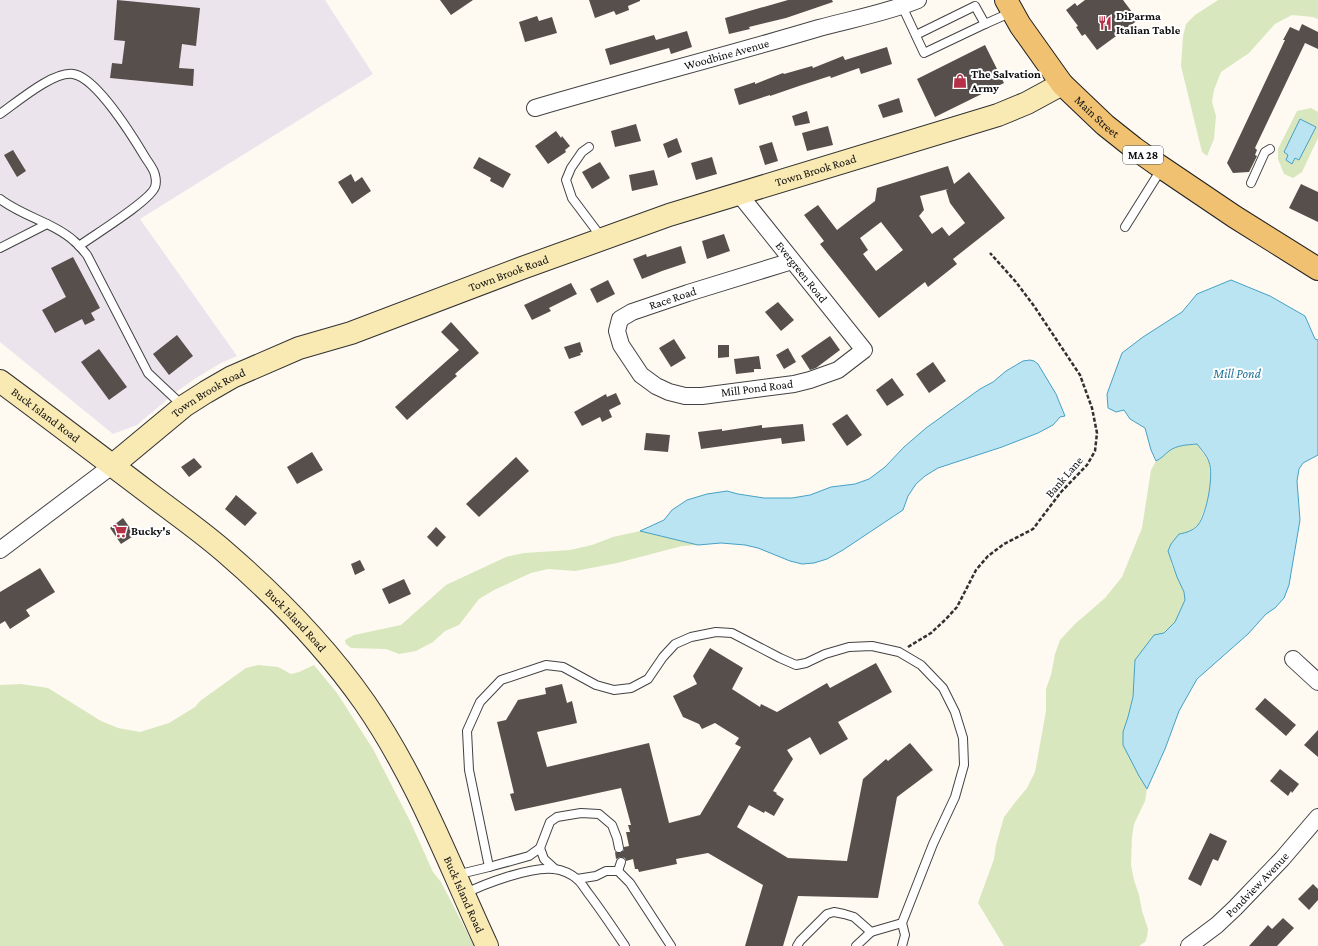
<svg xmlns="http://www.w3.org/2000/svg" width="1318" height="946" viewBox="0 0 1318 946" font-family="'Crimson Pro',serif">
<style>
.industrial{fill:#ebe4ed}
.green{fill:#d8e7bd}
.water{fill:#bae4f2;stroke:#46a1c4}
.building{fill:#574f4c;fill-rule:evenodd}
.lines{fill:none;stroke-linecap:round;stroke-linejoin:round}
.service-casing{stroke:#424242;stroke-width:10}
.minor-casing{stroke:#424242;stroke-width:18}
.secondary-casing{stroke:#313131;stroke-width:24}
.primary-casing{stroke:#202020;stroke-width:24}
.path{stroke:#313131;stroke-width:2.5;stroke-dasharray:4 2;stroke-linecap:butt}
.service{stroke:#fff;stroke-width:8}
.minor{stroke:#fff;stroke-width:16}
.secondary{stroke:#f9e9b2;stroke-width:22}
.primary{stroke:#efc171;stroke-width:22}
.labels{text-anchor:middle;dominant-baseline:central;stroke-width:4;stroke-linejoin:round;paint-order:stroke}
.shield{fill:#fff;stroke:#575757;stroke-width:1}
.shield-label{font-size:11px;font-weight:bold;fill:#0f0f0f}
.poi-label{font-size:12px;font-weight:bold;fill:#0f0f0f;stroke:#fff;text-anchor:start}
.street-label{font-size:12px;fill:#0f0f0f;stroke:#fff}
.water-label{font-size:13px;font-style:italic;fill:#207399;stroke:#fff}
</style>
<rect width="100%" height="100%" fill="#fefaf2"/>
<!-- industrial -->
<polygon class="industrial" points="0,0 325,0 373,74 140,219 237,356 221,363 196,378 176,392 137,425 113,434 0,342"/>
<!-- green -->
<g class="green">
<polygon points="1218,0 1318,0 1318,19 1313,17 1292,15 1275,24 1249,53 1221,72 1214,90 1212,102 1216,116 1214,139 1207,156 1202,152 1181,66 1183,37 1186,24 1195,15"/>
<polygon points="1311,108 1318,112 1318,138 1302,172 1293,178 1284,174 1278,159 1278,149 1297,111"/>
<path d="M1197,444L1209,462L1211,487L1206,505L1198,525L1187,533L1171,563L1177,577L1184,592L1185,600L1175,622L1135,660L1133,697L1128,717L1123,732L1131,761L1147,789L1145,801L1134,824L1132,837L1131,865L1134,880L1139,895L1142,911L1148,929L1147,937L1145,942L1139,946H1004L978,903L994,859L996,845L1004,817L1017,800L1027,788L1035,772L1046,711V689L1051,675L1055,654L1060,640L1075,624L1105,598L1122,577L1142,528L1151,470L1156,461C1162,458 1164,455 1169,451C1177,445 1187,445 1197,444Z"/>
<polygon points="640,531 698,545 682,546 617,563 575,571 548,569 531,573 494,590 479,599 459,625 445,631 433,642 416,651 399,654 386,649 351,648 346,644 345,640 354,635 401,625 446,585 506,557 524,553 570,550 592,545 613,537"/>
<polygon points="258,665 278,667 291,674 299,672 314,665 337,693 373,749 410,821 433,872 441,882 474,946 0,946 0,685 21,684 48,688 101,721 118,728 140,732 169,723 195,707 200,701 246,668"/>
</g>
<!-- water -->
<g class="water">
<polygon points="1300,119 1316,127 1299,160 1295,158 1292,164 1286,160 1288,155 1284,152"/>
<path d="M1231,280L1270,296L1305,316L1315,339L1318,340V455L1303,463L1299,469L1297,481L1300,520L1289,585L1284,598L1275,608L1266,614L1248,634L1197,679L1179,711L1165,749L1147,789L1139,776L1123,745V732L1128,717L1133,697L1135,660L1154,635L1164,633L1175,622L1185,600L1184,592L1177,577L1168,551L1171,544L1179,534C1186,533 1194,530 1198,525C1207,513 1214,475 1209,462C1207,456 1201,449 1197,444C1187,445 1177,445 1169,451C1164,455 1162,458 1156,461L1151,450L1145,428L1130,419L1124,410L1116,412L1108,408L1107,394L1122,353L1143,337L1182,312L1197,294Z"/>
<polygon points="1030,360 1034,361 1038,364 1056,394 1065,416 1060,417 1053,425 1038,433 1002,447 938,468 925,476 916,484 908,496 903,510 843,550 827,559 814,563 802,564 790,561 758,548 745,545 721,543 698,545 640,531 664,520 672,510 687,500 707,494 727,491 738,494 764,498 792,498 810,495 831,487 855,484 869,479 885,467 904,447 926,428 980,389 993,382 1006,371 1023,361"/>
</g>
<!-- building -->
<g class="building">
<polygon points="117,0 200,8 196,46 182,44 179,68 194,69 193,86 110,78 112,63 122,64 125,41 114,40"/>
<polygon points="440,0 473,0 451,15"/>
<polygon points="589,0 640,0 640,1 628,6 629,10 616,15 614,11 595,18"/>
<polygon points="788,0 832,0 833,2 786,18 749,27 750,29 729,34 725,18"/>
<polygon points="1085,0 1123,0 1138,20 1097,50 1085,34 1082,36 1076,27 1078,26 1066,10 1075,3 1077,6"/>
<polygon points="537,16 539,21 552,17 557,33 525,42 519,22"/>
<polygon points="1302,24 1318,32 1318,49 1305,43 1255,148 1257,150 1255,155 1257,156 1249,172 1233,173 1227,163 1285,40 1283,40 1290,27 1299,31"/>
<polygon points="687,31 692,47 671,54 669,48 610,65 605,49 654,35 656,40"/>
<polygon points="985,45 1004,83 935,117 917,79"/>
<polygon points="887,47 892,64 861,74 859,68 831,78 830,76 799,86 770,96 770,95 739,105 734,89 755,82 755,84 783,73 784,74 812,66 813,68 843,56 845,60"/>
<polygon points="899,98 903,112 883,118 878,105"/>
<polygon points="807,111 810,123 795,126 792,116"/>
<polygon points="636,124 641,141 615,147 611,131"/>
<polygon points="828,126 833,145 807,151 802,133"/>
<polygon points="556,131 561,138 562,136 570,146 565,150 566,152 548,164 535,146"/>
<polygon points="677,138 682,152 668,158 663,144"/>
<polygon points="772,142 778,161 765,165 759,146"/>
<polygon points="13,150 26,171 17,177 4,155"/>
<polygon points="479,157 511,174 503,188 490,181 491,178 473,168"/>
<polygon points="712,157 717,174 696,180 691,163"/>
<polygon points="600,162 610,178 592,189 582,172"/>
<path d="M948,166L954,184L969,172L1005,218L953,259L957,264L928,287L925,282L879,318L820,244L824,241L804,215L818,205L837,230L875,201L877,188ZM948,189L946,190L950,203L965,223L949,236L942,227L932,234L919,216L924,210L920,196ZM881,222L903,250L876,271L863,254L868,250L860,238Z"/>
<polygon points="654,170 658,185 632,191 629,175"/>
<polygon points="351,174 355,182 362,177 371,191 352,204 338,182"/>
<polygon points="1301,184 1318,192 1318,222 1289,208"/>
<polygon points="724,234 730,251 707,259 702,241"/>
<polygon points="681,246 686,263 662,271 642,279 633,259 646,254 647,257"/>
<polygon points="73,257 100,308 91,313 95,320 85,325 82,319 55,333 42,310 66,297 51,268"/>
<polygon points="608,280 615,294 597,303 590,289"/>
<polygon points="571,283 577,294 549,308 551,311 532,320 524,305"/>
<polygon points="778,302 794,320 781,331 765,312"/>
<polygon points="451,322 479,353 455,374 457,376 407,420 395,407 459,350 441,332"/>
<polygon points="177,335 193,356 169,375 153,354"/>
<polygon points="830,336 840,350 816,368 810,370 801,356"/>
<polygon points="674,339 686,358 671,367 659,348"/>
<polygon points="580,342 583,352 580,353 581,355 569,359 564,347"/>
<polygon points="718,345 729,345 729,357 718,358"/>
<polygon points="788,348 796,362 784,369 776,355"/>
<polygon points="99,349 127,387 109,400 81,362"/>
<polygon points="759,356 761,369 754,369 754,372 736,374 734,359"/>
<polygon points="933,362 946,381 929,393 916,374"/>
<polygon points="892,378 904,395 887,406 876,390"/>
<polygon points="616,393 621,404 609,410 612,417 602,422 600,417 582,426 574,412 606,394 607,397"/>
<polygon points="847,414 862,435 847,446 832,424"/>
<polygon points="803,424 805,441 782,444 781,438 701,449 698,432 722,429 722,431 762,425 762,428"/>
<polygon points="646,433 670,435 668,452 644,450"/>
<polygon points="312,452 323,470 297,484 287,467"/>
<polygon points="516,457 529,471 479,517 466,504"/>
<polygon points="194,458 202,467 189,477 181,467"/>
<polygon points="236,495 257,513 245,526 225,509"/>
<polygon points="123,518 135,535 121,544 110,528"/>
<polygon points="436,527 446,537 437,547 427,537"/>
<polygon points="360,560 365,570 355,575 351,564"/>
<polygon points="40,568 55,592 26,610 30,616 10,629 5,621 0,624 0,592"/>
<polygon points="404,579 411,594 389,604 382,589"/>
<polygon points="710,648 743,668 732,689 760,707 761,704 777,712 827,683 830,688 876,663 892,692 838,722 848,739 820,755 810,737 787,750 793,759 773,791 777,793 776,794 784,799 774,816 765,811 764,813 749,805 737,827 788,858 847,861 863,779 886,759 888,761 910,743 933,770 897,797 878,898 798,896 783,946 745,946 763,885 708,853 676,859 677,864 639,872 638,869 635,869 633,859 626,861 625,858 620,857 616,859 615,852 620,853 624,850 624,847 629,846 626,832 630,832 628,825 631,825 621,788 515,811 510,794 514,793 497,722 506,720 518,700 546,694 545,688 562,684 567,703 572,701 577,723 537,732 547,767 649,743 669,823 700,815 741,747 735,744 739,738 715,723 702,729 699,724 683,717 673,696 697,684 693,676"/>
<polygon points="1265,698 1296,725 1286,736 1255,709"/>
<polygon points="1318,730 1318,757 1304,745"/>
<polygon points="1280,769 1299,784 1292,793 1291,791 1288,796 1270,781"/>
<polygon points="1210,833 1227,841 1218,861 1213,859 1201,886 1188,879"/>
<polygon points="1313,884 1318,889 1318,900 1309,910 1298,899"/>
<polygon points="1283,918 1294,928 1277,946 1249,946 1268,925 1272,929"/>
</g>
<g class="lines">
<defs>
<g id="service">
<polyline points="902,6 924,53 985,24"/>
<polyline points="916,35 975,6 985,24 1012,12"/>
<path d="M0,114C16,103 53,71 73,74C96,77 133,137 145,157C148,162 154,169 155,175C156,179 156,184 155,187C150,201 94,235 79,246"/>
<polyline points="589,147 582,152 571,168 566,180 572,198 602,238"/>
<polyline points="1251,183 1265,152 1270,149"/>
<path d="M0,199C22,216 54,223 74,241C79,245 83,250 87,255L148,373L183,406"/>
<polyline points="1125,227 1162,168"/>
<polyline points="0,248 47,224"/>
<polyline points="489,867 529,856 540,848"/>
<polyline points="555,869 544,859 540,848 550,822 557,817 581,813 599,814 612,825 617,838 619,848"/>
<polyline points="618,871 630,883 671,946"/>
<polyline points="456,875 489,867 469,770 467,731 480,702 501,680 546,665 563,667 596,685 614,690 631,688 648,679 663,657 675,644 691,637 716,632 732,633 780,658 796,665 806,663 825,654 849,647 872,646 899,652 921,665 943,688 955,712 963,738 964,765 955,797 933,844 902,923 871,932"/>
<polyline points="577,879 596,876 606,871 618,871 621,862"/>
<path d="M464,894C484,884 531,866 554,869C562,870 571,874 577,879C581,882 585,889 588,893C601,910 613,928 625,946"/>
<polyline points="797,946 800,941 827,914 834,912 844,914 854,917 871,932 856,946"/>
<polyline points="902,946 905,935 902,923"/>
</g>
<g id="minor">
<path id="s1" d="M535,108C630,80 725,56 819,28C852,19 886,13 918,0"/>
<path id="s2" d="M739,194L864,350L838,370L810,380L794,384L702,396H685L669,392L656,386L641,375L621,345L617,331L620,319L632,312L688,293L792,261"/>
<polyline points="0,550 113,465"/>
<polyline points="1293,659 1318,682"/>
<path id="s3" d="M1189,946L1217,925L1235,908L1282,859L1318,817"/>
</g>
<g id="secondary">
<path id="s4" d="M0,381C50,418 100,456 150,494C175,513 201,531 225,552C277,597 326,647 365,703C417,778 449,864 487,946"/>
<path id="s5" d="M113,465L184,406L206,392L232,377L299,348L351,333L522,268L669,215L998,115L1027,103L1062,84"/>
</g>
<g id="primary">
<path id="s6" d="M1006,0L1020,25L1062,84L1105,125L1134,148L1158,165L1235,217L1318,269"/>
</g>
</defs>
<!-- service casing -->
<use href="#service" class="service-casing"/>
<!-- minor casing -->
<use href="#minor" class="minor-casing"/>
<!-- secondary casing -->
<use href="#secondary" class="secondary-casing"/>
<!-- primary casing -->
<use href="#primary" class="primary-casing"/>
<!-- path -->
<polyline class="path" points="908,647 931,633 946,619 957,607 976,570 988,556 1004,544 1033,529 1061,492 1087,465 1095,451 1097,433 1092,408 1080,375 1034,306 1016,282 990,253"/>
<!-- service -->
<use href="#service" class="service"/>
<!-- minor -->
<use href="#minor" class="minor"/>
<!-- secondary -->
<use href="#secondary" class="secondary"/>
<!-- primary -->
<use href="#primary" class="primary"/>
</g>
<!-- icons -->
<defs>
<symbol id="restaurant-bare" viewBox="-9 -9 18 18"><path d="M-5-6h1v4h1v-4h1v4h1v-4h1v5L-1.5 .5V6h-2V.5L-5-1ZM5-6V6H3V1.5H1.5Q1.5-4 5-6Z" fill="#b63047" stroke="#fff" stroke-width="2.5" paint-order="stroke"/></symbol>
<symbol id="shop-bare" viewBox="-9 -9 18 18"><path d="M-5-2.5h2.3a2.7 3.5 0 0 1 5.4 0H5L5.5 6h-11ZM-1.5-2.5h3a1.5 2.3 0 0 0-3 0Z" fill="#b63047" stroke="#fff" stroke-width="2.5" paint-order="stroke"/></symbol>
<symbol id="supermarket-bare" viewBox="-9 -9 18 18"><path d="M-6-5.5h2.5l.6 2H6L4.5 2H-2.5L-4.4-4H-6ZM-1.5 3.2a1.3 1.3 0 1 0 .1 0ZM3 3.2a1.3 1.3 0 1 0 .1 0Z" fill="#b63047" stroke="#fff" stroke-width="2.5" paint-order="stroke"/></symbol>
</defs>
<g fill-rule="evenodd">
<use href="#restaurant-bare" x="1095" y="13" width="20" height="20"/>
<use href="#shop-bare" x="950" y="71" width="20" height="20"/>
<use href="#supermarket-bare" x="110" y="521" width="20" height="20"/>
</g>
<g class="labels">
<!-- shield labels -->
<rect class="shield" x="1123" y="146" width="40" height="18" rx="3"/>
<g class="shield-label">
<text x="1143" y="155">MA 28</text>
</g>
<!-- poi labels -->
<g class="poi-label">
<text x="1116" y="16">DiParma<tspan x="1116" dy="14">Italian Table</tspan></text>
<text x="971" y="74">The Salvation<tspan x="971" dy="14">Army</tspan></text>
<text x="131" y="531">Bucky's</text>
</g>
<!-- street labels -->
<g class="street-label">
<text stroke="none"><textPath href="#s1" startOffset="199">Woodbine Avenue</textPath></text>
<text stroke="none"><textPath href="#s6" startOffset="149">Main Street</textPath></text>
<text stroke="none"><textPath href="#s5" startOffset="768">Town Brook Road</textPath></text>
<text stroke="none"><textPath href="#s2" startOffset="100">Evergreen Road</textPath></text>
<text stroke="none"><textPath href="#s5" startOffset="444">Town Brook Road</textPath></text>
<text stroke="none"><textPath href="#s2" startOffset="558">Race Road</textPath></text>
<text transform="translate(757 388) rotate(-7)">Mill Pond Road</text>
<text stroke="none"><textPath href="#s5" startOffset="120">Town Brook Road</textPath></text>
<text stroke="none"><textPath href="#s4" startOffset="57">Buck Island Road</textPath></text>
<text transform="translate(1064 477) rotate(-49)">Bank Lane</text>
<text stroke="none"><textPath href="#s4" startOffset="381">Buck Island Road</textPath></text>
<text stroke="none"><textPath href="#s3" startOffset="92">Pondview Avenue</textPath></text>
<text stroke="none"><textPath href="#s4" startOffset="705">Buck Island Road</textPath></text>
</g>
<!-- water labels -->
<g class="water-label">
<text x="1237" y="373">Mill Pond</text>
</g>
</g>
</svg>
